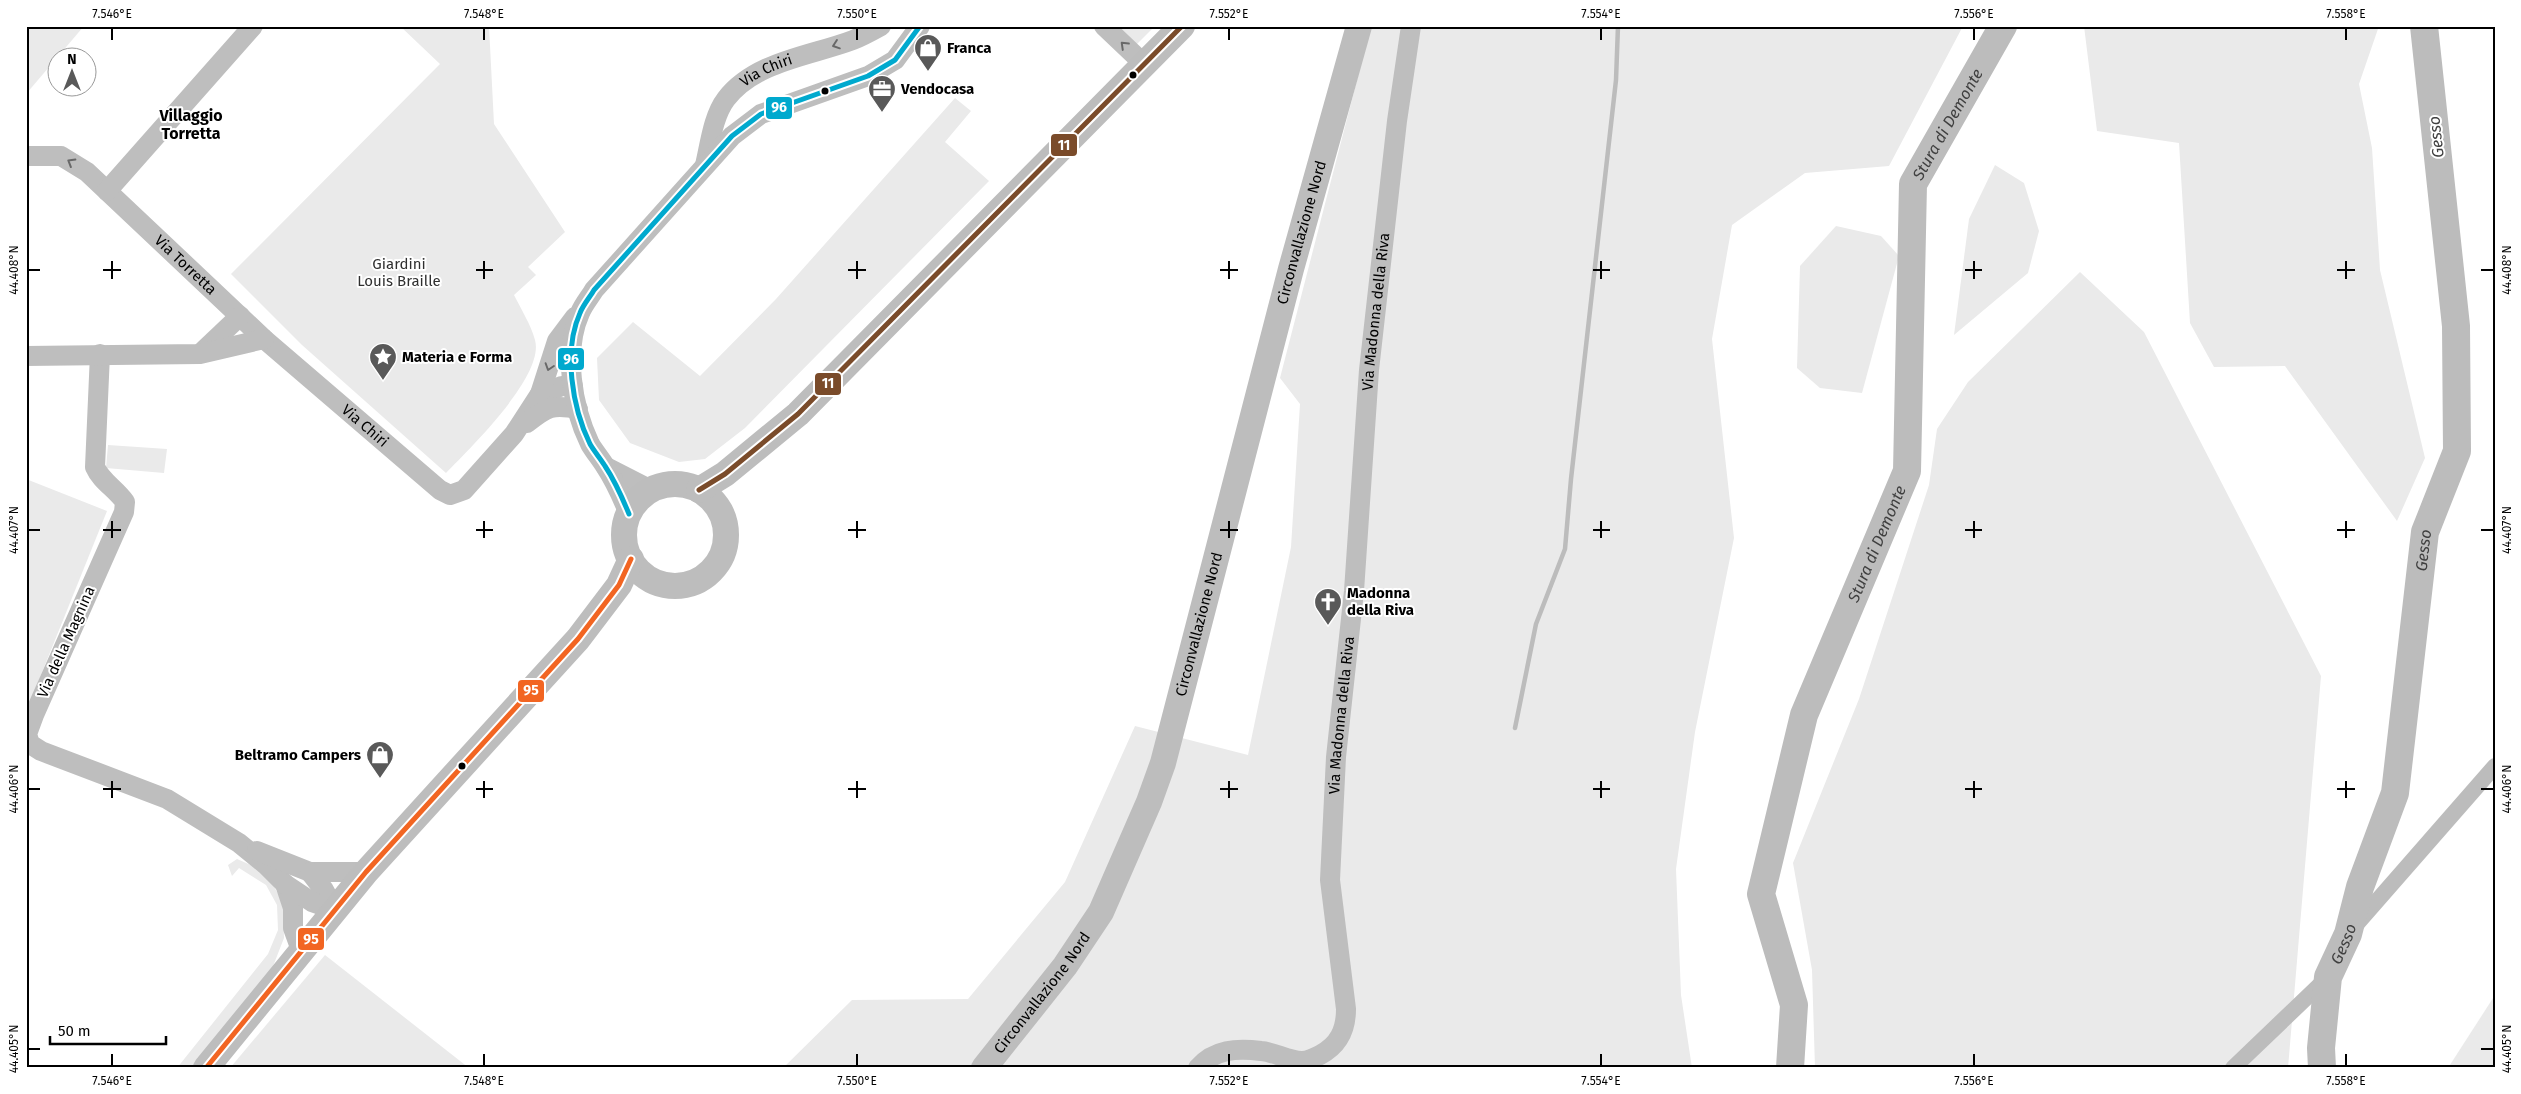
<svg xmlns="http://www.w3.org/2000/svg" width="2521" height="1094" viewBox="0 0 2521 1094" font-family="'Fira Sans',sans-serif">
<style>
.green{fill:#eaeaea}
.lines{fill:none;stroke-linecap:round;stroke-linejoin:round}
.stream{stroke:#bcbcbc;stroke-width:4.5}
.canal{stroke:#bcbcbc;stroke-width:16}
.river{stroke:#bcbcbc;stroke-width:28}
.minor{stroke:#bebebe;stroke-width:20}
.major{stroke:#bdbdbd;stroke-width:26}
.bus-1-casing{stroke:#fff;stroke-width:9}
.bus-2-casing{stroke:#fff;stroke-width:9}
.bus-3-casing{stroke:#fff;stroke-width:9}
.bus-1{stroke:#00a9ce;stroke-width:5}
.bus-2{stroke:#7a4b2a;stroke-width:5}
.bus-3{stroke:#f26522;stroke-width:5}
.oneway{stroke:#686868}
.ticks{fill:none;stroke:#000;stroke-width:2}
.bus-dot{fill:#000;stroke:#fff;stroke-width:2}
.labels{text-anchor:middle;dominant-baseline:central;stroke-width:4;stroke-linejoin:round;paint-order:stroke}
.poi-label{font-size:15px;font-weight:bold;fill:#000;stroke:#fff;text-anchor:start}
.street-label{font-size:15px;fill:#000;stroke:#fff}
.park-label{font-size:15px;fill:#2f2f2f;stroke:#fff}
.neighbourhood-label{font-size:16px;font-weight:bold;fill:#000;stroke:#fff}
.water-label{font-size:16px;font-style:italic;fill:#404040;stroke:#fff}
.line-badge{stroke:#fff;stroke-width:2}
.badge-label{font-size:14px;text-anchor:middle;font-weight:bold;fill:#fff}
.neatline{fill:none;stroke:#000;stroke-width:2}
.ticks-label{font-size:12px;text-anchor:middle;fill:#000}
</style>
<rect width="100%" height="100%" fill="#fff"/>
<!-- green -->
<g class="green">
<polygon points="26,26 84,26 26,94"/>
<path d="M400,26H489L494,124L565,232L528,267L536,275L514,295C521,309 531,325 535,340C545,376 470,448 446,473L302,345L231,274L440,64Z"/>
<polygon points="1117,26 1155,26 1136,45"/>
<polygon points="1371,26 1963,26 1889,166 1805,173 1732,225 1712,339 1734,538 1695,732 1676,869 1681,995 1692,1068 783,1068 852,1000 968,999 1065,882 1135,726 1248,755 1291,547 1300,404 1280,378"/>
<polygon points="2084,26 2379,26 2359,84 2372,148 2380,270 2425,458 2397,521 2285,366 2214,367 2190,323 2179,143 2097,131"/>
<polygon points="955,98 971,111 945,142 989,181 745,428 705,459 679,462 630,443 599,400 597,358 633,322 700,376 776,299"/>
<polygon points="1995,165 2024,183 2039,231 2028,273 1954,335 1969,219"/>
<polygon points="1836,226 1881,236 1899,256 1862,393 1820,388 1797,368 1800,266"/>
<polygon points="2080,272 2144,332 2321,676 2288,1068 1815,1068 1812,970 1793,863 1859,699 1929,485 1937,429 1968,382"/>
<polygon points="108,445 167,449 164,473 106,468"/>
<polygon points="26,479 107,511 26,712"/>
<polygon points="237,859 253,866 269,877 283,903 284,938 270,974 194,1068 177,1068 268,954 278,930 277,905 266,885 239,868 232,876 228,865"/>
<polygon points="325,955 469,1068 230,1068"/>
<polygon points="2495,995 2495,1068 2448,1068"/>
</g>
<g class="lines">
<!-- stream -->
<polyline class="stream" points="1515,728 1536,624 1565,549 1571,479 1616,80 1618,26"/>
<!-- canal -->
<g class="canal">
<polyline points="2348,934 2495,766"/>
<polyline points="2233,1068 2328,977"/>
</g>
<!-- river -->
<g class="river">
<path id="s1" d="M1790,1068L1794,1005L1761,894L1804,715L1907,471L1913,184L2003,26"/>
<path id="s2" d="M2322,1068L2321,1048L2328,977L2348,934L2360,887L2395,793L2425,532L2457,451L2456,326L2424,26"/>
</g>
<!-- minor -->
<g class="minor">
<polyline points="1104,26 1144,64"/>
<path id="s3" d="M26,156H61L87,172L264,339L440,490L450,495L464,490L514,434L540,394L562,386H573"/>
<path id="s4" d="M705,165C710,144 713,116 726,99C755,61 811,56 853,40C863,36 872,31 881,26"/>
<polyline points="107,191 253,26"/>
<polyline points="202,352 240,316"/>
<path d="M100,354L95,467C101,481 116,489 125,502L124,512L34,715L27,734L30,744L41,751L167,799L239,843L266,865L285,884L293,908V928L301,950"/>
<polyline points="26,356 200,354 264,339"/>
<polyline points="540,394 557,341 575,317"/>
<path d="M527,423C547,407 552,404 578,409"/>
<polyline points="606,467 651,490"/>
<path d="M629,514C622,497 615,481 605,466C600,458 594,451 590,444C572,407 563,351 580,313C583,305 590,297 594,290L732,136L761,114L868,76L895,60L920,26"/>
<polyline points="257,851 310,872 366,872"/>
<polyline points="310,872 324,890 335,910"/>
<polyline points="285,884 312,902 335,910"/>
<path id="s5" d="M1198,1068C1214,1049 1237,1048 1261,1051C1275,1052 1288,1061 1302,1061C1308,1061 1314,1058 1320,1055C1339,1045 1346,1030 1346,1009L1330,880L1336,757L1354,591L1369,370L1397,121L1411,26"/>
</g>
<!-- major -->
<g class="major">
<circle cx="675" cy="535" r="51"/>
<polyline points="699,490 725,474 798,414 1182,26"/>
<polyline points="206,1068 366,872 578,639 619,585 631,559"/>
<path id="s6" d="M984,1068L1065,966L1101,912L1149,802L1163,763L1291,269L1359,26"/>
</g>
<defs>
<path id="bus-1" d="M629,514C622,497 615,481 605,466C600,458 594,451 590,444C572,407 563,351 580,313C583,305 590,297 594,290L732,136L761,114L868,76L895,60L920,26"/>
<polyline id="bus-2" points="699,490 725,474 798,414 1182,26"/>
<polyline id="bus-3" points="206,1068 366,872 578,639 619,585 631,559"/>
</defs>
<!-- bus-1 casing -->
<use href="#bus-1" class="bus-1-casing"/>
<!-- bus-2 casing -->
<use href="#bus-2" class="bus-2-casing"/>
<!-- bus-3 casing -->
<use href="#bus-3" class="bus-3-casing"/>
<!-- bus-1 -->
<use href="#bus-1" class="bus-1"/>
<!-- bus-2 -->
<use href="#bus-2" class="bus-2"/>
<!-- bus-3 -->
<use href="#bus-3" class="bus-3"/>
</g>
<!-- one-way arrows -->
<defs><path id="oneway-chevron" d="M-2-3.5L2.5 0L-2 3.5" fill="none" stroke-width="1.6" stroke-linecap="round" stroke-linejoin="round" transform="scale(1.25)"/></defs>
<g class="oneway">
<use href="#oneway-chevron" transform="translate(836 45) rotate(161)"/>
<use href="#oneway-chevron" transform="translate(1124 45) rotate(-136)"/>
<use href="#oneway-chevron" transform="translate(71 162) rotate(-149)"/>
<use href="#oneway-chevron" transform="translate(549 367) rotate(108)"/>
</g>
<!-- ticks -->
<path class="ticks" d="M112,28V40M484,28V40M857,28V40M1229,28V40M1601,28V40M1974,28V40M2346,28V40M112,261V279M484,261V279M857,261V279M1229,261V279M1601,261V279M1974,261V279M2346,261V279M28,270H40M103,270H121M476,270H493M848,270H866M1220,270H1238M1593,270H1610M1965,270H1982M2337,270H2355M2481,270H2494M112,521V538M484,521V538M857,521V538M1229,521V538M1601,521V538M1974,521V538M2346,521V538M28,530H40M103,530H121M476,530H493M848,530H866M1220,530H1238M1593,530H1610M1965,530H1982M2337,530H2355M2481,530H2494M112,781V798M484,781V798M857,781V798M1229,781V798M1601,781V798M1974,781V798M2346,781V798M28,789H40M103,789H121M476,789H493M848,789H866M1220,789H1238M1593,789H1610M1965,789H1982M2337,789H2355M2481,789H2494M28,1049H40M2481,1049H2494M112,1054V1066M484,1054V1066M857,1054V1066M1229,1054V1066M1601,1054V1066M1974,1054V1066M2346,1054V1066"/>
<!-- icons -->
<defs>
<symbol id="shop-pin" viewBox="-11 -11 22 30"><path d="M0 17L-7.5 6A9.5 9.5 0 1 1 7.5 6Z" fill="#595959" stroke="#fff"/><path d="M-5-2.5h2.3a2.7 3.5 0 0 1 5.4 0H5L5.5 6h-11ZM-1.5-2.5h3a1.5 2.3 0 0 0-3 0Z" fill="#fff"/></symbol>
<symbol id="office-pin" viewBox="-11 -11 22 30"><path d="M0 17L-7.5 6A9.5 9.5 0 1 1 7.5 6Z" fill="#595959" stroke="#fff"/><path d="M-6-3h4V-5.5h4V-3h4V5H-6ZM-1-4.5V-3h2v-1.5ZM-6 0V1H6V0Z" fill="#fff"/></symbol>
<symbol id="sight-pin" viewBox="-11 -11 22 30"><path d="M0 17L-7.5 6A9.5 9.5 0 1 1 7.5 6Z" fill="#595959" stroke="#fff"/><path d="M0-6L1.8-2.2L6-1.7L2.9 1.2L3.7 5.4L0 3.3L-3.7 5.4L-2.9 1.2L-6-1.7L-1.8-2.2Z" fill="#fff"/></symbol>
<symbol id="church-pin" viewBox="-11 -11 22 30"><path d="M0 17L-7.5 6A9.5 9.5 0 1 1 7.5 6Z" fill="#595959" stroke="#fff"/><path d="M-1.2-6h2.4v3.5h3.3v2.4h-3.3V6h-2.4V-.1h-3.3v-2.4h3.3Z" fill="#fff"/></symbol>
</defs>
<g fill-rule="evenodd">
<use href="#shop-pin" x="912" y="32" width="32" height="43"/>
<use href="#office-pin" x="866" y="73" width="32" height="43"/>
<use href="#sight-pin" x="367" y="341" width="32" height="43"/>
<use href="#church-pin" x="1312" y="586" width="32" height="43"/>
<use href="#shop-pin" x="364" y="739" width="32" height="43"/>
</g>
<!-- markers -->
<g class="bus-dot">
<circle cx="1133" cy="75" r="4.5"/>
<circle cx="825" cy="91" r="4.5"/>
<circle cx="462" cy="766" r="4.5"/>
</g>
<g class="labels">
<!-- poi labels -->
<g class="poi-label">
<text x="947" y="48">Franca</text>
<text x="901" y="89">Vendocasa</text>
<text x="402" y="357">Materia e Forma</text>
<text x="1347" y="593">Madonna<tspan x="1347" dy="17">della Riva</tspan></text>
<text x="361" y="755" text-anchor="end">Beltramo Campers</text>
</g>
<!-- street labels -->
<g class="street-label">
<text stroke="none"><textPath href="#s4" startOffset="120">Via Chiri</textPath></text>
<text stroke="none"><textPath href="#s6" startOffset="905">Circonvallazione Nord</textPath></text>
<text stroke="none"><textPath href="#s3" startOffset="201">Via Torretta</textPath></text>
<text stroke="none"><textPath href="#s5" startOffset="886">Via Madonna della Riva</textPath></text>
<text stroke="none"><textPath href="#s3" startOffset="442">Via Chiri</textPath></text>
<text stroke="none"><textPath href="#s6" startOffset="500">Circonvallazione Nord</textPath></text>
<text transform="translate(66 642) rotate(-66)">Via della Magnina</text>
<text stroke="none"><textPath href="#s5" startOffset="481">Via Madonna della Riva</textPath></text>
<text stroke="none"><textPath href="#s6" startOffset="95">Circonvallazione Nord</textPath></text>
</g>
<!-- park labels -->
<g class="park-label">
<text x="399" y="264">Giardini<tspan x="399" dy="17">Louis Braille</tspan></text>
</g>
<!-- neighbourhood labels -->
<g class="neighbourhood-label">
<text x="191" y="115">Villaggio<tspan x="191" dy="18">Torretta</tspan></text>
</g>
<!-- water labels -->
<g class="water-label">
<text stroke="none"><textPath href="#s1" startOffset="984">Stura di Demonte</textPath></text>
<text transform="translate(2436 137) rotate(-96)">Gesso</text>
<text stroke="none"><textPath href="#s1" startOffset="549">Stura di Demonte</textPath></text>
<text stroke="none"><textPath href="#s2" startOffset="532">Gesso</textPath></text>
<text stroke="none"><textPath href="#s2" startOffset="128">Gesso</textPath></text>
</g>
</g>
<g class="line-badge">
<rect x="765" y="96" width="28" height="24" rx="5" fill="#00a9ce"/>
<rect x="1050" y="133" width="28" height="24" rx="5" fill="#7a4b2a"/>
<rect x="557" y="347" width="28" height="24" rx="5" fill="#00a9ce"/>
<rect x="814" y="372" width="28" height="24" rx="5" fill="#7a4b2a"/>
<rect x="517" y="679" width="28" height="24" rx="5" fill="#f26522"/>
<rect x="297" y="927" width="28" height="24" rx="5" fill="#f26522"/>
</g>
<g class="badge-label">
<text x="779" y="112">96</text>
<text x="1064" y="150">11</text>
<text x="571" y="364">96</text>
<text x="828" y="388">11</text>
<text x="531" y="695">95</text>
<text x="311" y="944">95</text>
</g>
<!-- border -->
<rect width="2521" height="1094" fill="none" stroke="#ffffff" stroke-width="55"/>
<!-- north arrow -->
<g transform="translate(72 72)"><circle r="24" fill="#ffffff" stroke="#999999"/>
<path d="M0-4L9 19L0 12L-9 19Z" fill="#595959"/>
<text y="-8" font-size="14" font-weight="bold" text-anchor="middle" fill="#000000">N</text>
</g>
<!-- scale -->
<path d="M50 1036v8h116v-8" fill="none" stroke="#000000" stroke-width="2.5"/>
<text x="58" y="1036" font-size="15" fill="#000000" stroke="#ffffff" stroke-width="4" paint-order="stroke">50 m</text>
<rect x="28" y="28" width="2466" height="1038" class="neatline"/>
<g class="ticks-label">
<text x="112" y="18">7.546°E</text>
<text x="484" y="18">7.548°E</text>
<text x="857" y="18">7.550°E</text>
<text x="1229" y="18">7.552°E</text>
<text x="1601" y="18">7.554°E</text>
<text x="1974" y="18">7.556°E</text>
<text x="2346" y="18">7.558°E</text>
<text transform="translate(14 270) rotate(-90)" y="4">44.408°N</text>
<text transform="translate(2507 270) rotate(-90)" y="4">44.408°N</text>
<text transform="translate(14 530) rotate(-90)" y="4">44.407°N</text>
<text transform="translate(2507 530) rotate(-90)" y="4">44.407°N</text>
<text transform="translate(14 789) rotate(-90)" y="4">44.406°N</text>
<text transform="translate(2507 789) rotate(-90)" y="4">44.406°N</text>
<text transform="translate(14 1049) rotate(-90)" y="4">44.405°N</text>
<text transform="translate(2507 1049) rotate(-90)" y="4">44.405°N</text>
<text x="112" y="1085">7.546°E</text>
<text x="484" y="1085">7.548°E</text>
<text x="857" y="1085">7.550°E</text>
<text x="1229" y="1085">7.552°E</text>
<text x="1601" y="1085">7.554°E</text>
<text x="1974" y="1085">7.556°E</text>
<text x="2346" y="1085">7.558°E</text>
</g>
</svg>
